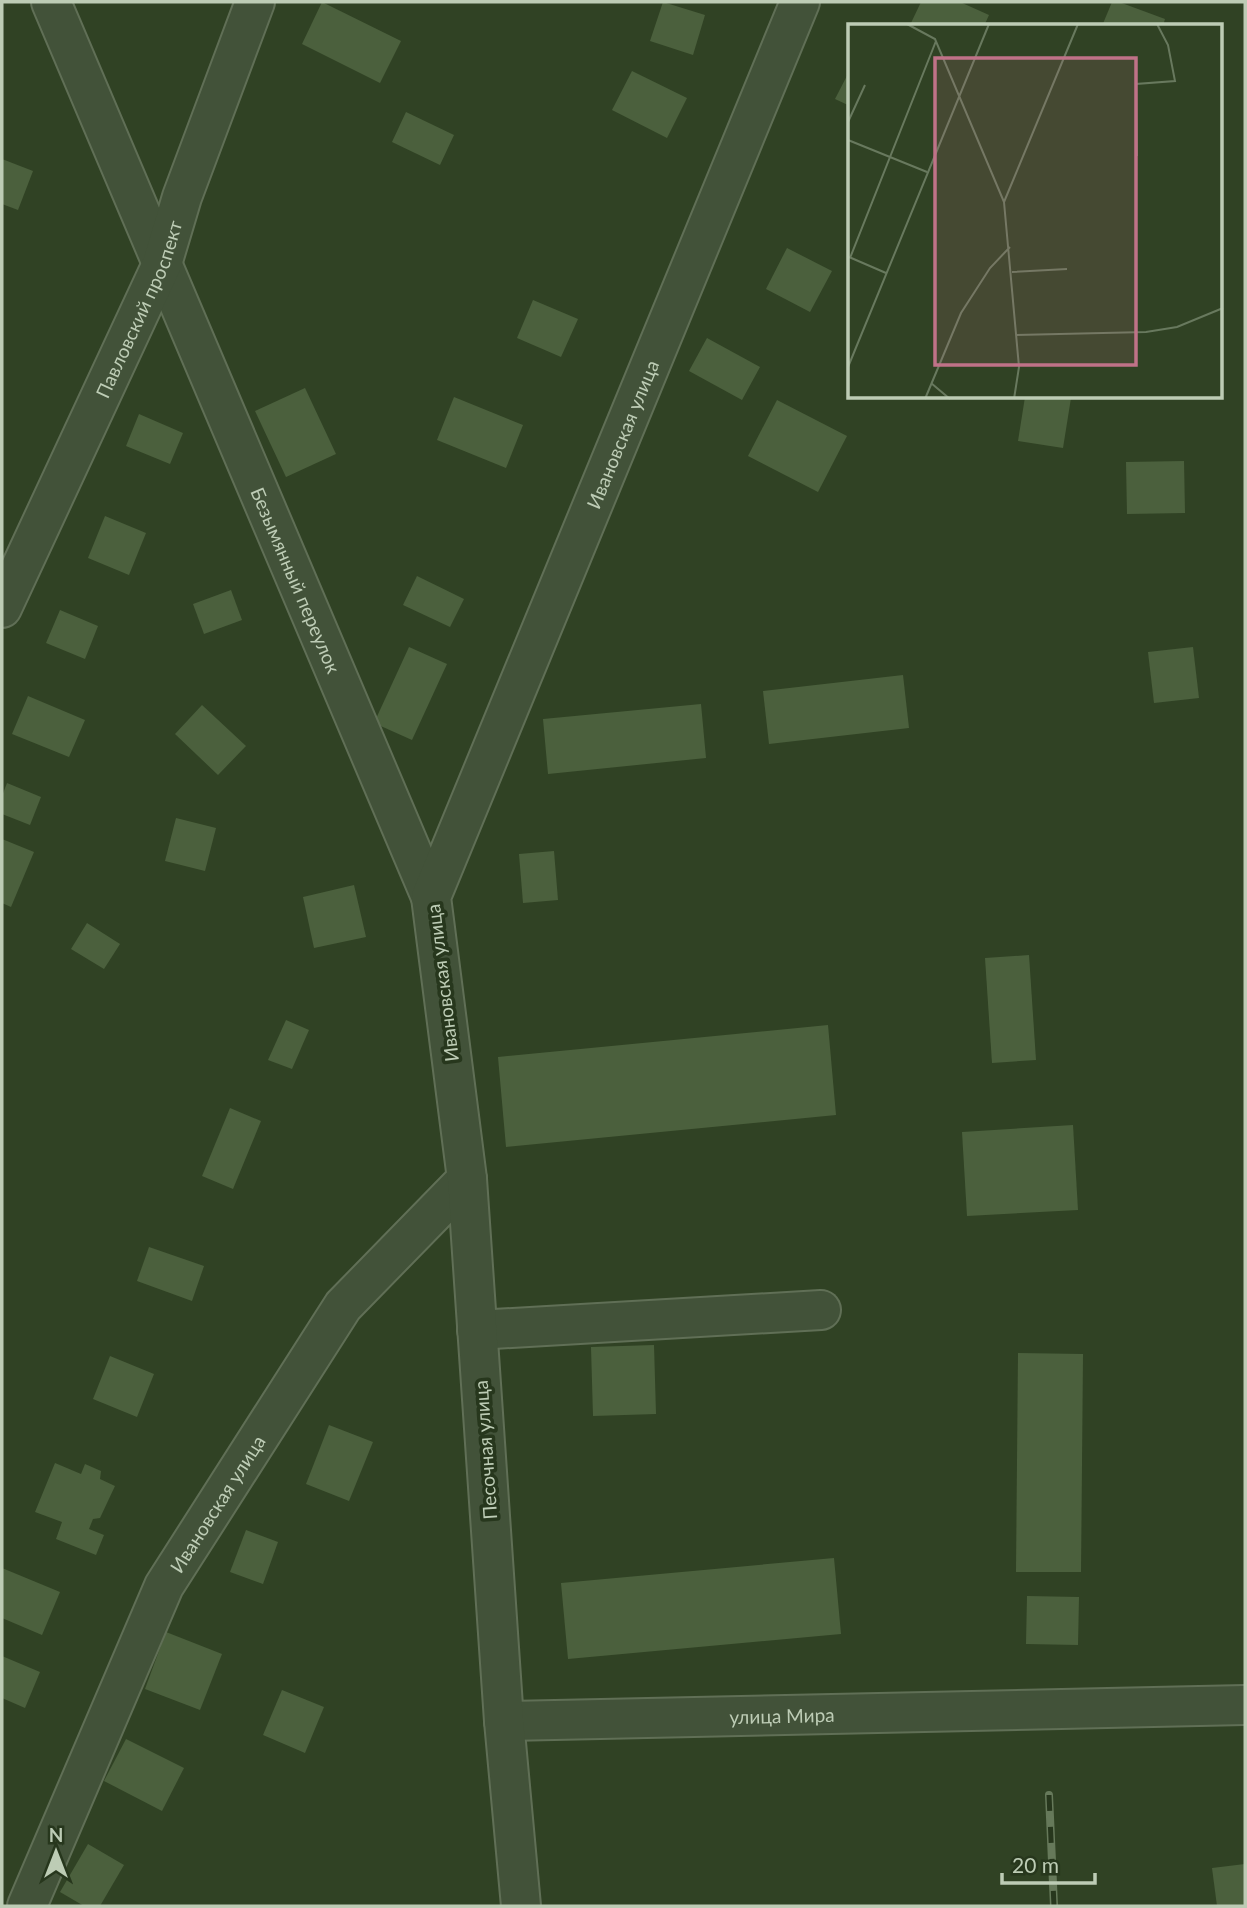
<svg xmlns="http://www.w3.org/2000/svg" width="1247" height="1908" viewBox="0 0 1247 1908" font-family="Lato,sans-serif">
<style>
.building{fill:#4b603d}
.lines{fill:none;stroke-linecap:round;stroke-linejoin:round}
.minor-casing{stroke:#606f56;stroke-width:42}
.minor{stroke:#425239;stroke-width:38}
.rail-casing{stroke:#66795a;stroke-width:8}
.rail{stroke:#27371d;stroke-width:5;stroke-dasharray:16;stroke-linecap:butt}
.labels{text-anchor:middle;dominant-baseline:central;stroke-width:7;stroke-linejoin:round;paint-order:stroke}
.street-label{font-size:19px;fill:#bdccb5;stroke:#27371d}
.inset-road{fill:none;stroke:#68795e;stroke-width:2}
.view{fill:#c07288;fill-opacity:0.15;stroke:#c07288;stroke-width:3.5}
.inset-edge{fill:none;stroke:#bdccb5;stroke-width:3.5}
</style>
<rect width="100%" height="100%" fill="#304224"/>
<!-- building -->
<g class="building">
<polygon points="322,2 401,41 380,83 302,44"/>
<polygon points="663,2 705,15 693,55 650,41"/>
<polygon points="921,2 960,2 989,15 984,26 918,26 911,23"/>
<polygon points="1112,2 1119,2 1165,19 1163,26 1102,26"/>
<polygon points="850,70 850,106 835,99"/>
<polygon points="632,71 687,98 667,138 612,110"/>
<polygon points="406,112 454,135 440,165 392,142"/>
<polygon points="2,159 33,171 18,210 2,204"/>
<polygon points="787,248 832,271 810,312 766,289"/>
<polygon points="533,300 578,319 561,357 517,338"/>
<polygon points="707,338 760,367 742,400 689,371"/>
<polygon points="305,388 336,454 286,477 255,411"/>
<polygon points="454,397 523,425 506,468 437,440"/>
<polygon points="1025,397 1071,398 1063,448 1018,441"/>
<polygon points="777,400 847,436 818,492 748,456"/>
<polygon points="139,414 183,433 170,464 126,446"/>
<polygon points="1184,461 1185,513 1127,514 1126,462"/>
<polygon points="105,516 146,533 129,575 88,558"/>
<polygon points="417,576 464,599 450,627 403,605"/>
<polygon points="231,590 242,620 204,634 193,604"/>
<polygon points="60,610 98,626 85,659 46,643"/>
<polygon points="409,647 447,664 412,740 374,723"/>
<polygon points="1193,647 1199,698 1154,703 1148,652"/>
<polygon points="903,675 909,728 769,744 763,691"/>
<polygon points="28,696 85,720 69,757 12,734"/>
<polygon points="701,704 706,758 548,774 543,719"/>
<polygon points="202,705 246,746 218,775 175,734"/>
<polygon points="7,783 41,797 30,825 2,814 2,796"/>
<polygon points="176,818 216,828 205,871 165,861"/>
<polygon points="2,839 34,852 11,907 2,903"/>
<polygon points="554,851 558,900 523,903 519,854"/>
<polygon points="354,885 366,937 314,948 303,897"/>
<polygon points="87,923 120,944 104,969 71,949"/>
<polygon points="1029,955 1036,1060 992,1063 985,958"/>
<polygon points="286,1020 309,1030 292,1069 268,1060"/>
<polygon points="828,1025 836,1115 506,1147 498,1057"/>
<polygon points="230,1108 261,1121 233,1189 202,1176"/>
<polygon points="1073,1125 1078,1210 967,1216 962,1132"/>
<polygon points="149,1247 204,1266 192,1301 137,1281"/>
<polygon points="654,1345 656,1414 593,1416 591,1347"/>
<polygon points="1018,1353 1083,1354 1081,1572 1016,1572"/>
<polygon points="110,1356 154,1374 137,1417 93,1399"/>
<polygon points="329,1425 373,1442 349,1501 306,1484"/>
<polygon points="55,1463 81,1474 85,1464 101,1471 100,1479 115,1486 100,1518 93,1519 89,1529 104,1535 96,1555 56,1539 62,1522 35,1512"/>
<polygon points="246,1530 278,1542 263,1584 230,1572"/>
<polygon points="834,1558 841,1634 568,1659 561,1583"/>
<polygon points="2,1568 60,1592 42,1635 2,1618"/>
<polygon points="1027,1596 1079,1597 1078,1645 1026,1644"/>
<polygon points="166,1632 222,1654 200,1710 145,1689"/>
<polygon points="2,1656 40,1672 25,1708 2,1698"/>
<polygon points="282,1690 324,1707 305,1753 263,1735"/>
<polygon points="126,1739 184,1768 162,1811 104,1781"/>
<polygon points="88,1844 124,1865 100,1906 84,1906 60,1892"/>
<polygon points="1245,1864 1245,1906 1217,1906 1212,1868"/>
</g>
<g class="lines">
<defs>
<g id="minor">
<path id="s1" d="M51,2L431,897"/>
<path id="s2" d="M2,608L162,264L182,197L255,2"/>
<polyline points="477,1330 821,1310"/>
<path id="s3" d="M504,1721L1245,1705"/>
<path id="s4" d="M27,1906L164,1586L343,1306L467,1179"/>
<path id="s5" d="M521,1906L504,1721L467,1179L431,897L800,2"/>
</g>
</defs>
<!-- minor casing -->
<use href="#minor" class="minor-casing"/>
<!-- minor -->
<use href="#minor" class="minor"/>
<defs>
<polyline id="rail" points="1049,1795 1054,1906"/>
</defs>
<!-- rail casing -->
<use href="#rail" class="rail-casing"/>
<!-- rail -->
<use href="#rail" class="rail"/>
</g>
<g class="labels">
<!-- street labels -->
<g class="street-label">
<text stroke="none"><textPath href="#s2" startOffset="329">Павловский проспект</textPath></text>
<text stroke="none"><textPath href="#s5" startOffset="1514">Ивановская улица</textPath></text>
<text stroke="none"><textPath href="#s1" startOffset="628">Безымянный переулок</textPath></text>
<text transform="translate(442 983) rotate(-97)">Ивановская улица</text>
<text transform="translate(485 1450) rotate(-94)">Песочная улица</text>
<text stroke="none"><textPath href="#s4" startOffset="446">Ивановская улица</textPath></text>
<text stroke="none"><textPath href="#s3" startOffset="278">улица Мира</textPath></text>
</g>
</g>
<!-- overview -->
<g transform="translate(848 24)">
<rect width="374" height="374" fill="#304224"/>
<path class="inset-road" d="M59,0L87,15L156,178M0,98L17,61M0,116L79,148M289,132L288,60L327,57L320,21L309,0M1,233L38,249M2,234L88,17M164,248L219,245M168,311L298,308L329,303L375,284M0,343L141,0M83,359L102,375M77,375L113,289L142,244L162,223M166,375L171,343L156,178L230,0"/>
<path class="view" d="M87,34H288V341H87Z"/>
<rect width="374" height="374" class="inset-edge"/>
</g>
<!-- border -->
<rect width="1247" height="1908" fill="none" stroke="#bdccb5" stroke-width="7"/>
<!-- north arrow -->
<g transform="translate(56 1852)" stroke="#27371d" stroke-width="5" paint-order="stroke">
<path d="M0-5L12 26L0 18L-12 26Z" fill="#bdccb5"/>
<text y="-10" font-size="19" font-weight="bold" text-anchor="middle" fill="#bdccb5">N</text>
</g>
<!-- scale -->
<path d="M1002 1873v10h93v-10" fill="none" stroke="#bdccb5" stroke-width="3.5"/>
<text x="1012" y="1873" font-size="21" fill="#bdccb5" stroke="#27371d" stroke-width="5" paint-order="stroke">20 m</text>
</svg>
